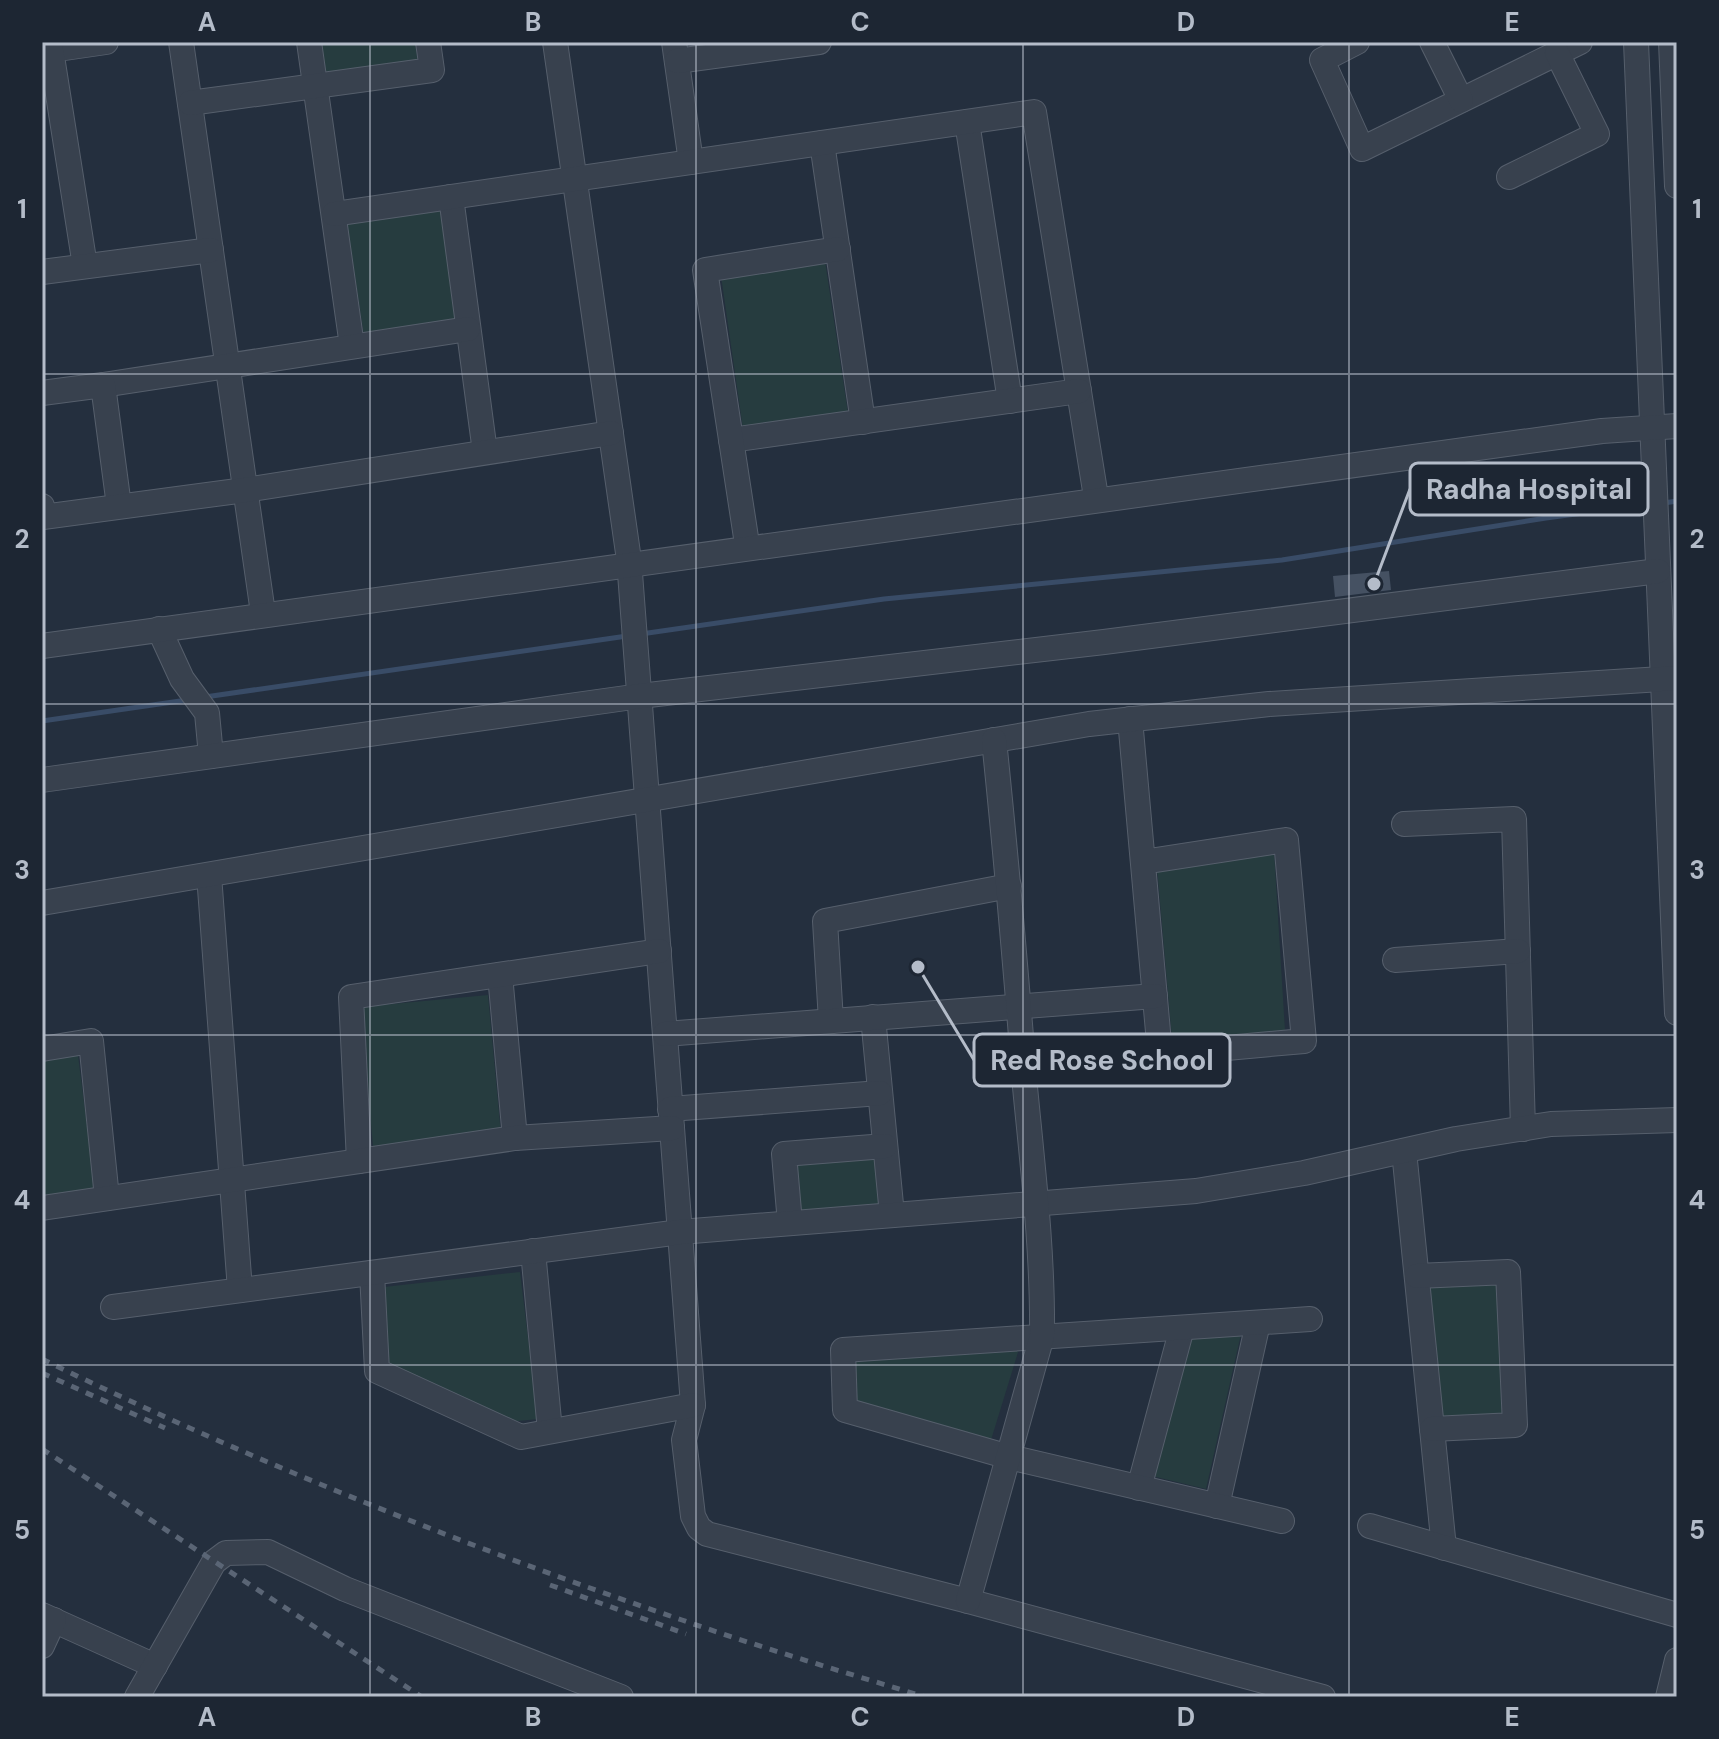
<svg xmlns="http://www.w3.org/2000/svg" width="1719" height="1739" viewBox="0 0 1719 1739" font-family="'DM Sans',sans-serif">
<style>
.green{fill:#263c3f}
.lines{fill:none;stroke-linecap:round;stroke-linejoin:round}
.stream{stroke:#394c67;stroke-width:5}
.building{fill:#455162}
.minor-casing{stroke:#565f6c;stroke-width:26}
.minor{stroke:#38414e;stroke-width:24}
.rail{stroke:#5a6575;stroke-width:5;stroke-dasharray:8 8;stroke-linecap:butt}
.grid{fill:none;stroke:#b4bcc9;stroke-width:2;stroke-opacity:0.55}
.leader{fill:none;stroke:#b4bcc9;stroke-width:3}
.callout-dot{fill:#b4bcc9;stroke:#1d2633;stroke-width:3}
.callout{fill:#1d2633;stroke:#b4bcc9;stroke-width:3}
.callout-label{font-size:28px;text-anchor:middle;font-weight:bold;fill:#b4bcc9}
.neatline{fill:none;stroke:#b4bcc9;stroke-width:3}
.grid-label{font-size:26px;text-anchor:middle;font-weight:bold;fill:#b4bcc9}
</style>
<rect width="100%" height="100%" fill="#242f3e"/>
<!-- green -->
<g class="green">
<polygon points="318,42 415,42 418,62 323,75"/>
<polygon points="442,209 456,322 364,336 347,224"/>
<polygon points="825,261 848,413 743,429 721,276"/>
<polygon points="1274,851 1285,1031 1172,1039 1157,868"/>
<polygon points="488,995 501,1134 373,1146 360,1007"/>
<polygon points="78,1055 95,1189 42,1195 42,1059"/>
<polygon points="878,1155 881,1207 797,1213 794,1161"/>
<polygon points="520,1272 538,1419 507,1422 387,1365 384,1287"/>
<polygon points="1500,1282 1505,1418 1440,1419 1426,1285"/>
<polygon points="1241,1334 1206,1489 1152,1476 1191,1336"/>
<polygon points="1019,1349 991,1440 850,1406 851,1358"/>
</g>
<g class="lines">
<!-- stream -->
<g class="stream">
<polyline points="1664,503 1677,501"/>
<polyline points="641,634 884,599 1282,560 1546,518 1650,504"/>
<polyline points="205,697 627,636"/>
<polyline points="42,721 187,700"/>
</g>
</g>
<!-- building -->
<polygon class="building" points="1389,571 1391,590 1335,597 1333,576"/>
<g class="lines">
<defs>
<g id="minor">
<polyline points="181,42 263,613"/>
<polyline points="309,42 352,346"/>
<polyline points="555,42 629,560 693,1405 684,1440 693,1516 699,1528 707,1534 968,1601 1323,1697"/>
<polyline points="674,42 691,162"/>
<polyline points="1357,42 1322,60 1362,149 1580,42"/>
<polyline points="1432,42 1461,100"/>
<polyline points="1636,42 1677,1013"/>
<polyline points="1671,42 1677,186"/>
<polyline points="51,50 106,42"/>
<polyline points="42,51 51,50 85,266"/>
<polyline points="677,61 819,42"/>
<polyline points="190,103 432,70 428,42"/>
<polyline points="967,122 1010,401"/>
<polyline points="822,143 863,422"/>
<polyline points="1509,177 1597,134 1557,53"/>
<polyline points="451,197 485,452"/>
<polyline points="334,214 1034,112 1096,497"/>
<polyline points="42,272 211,250"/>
<polyline points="103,385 468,329"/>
<polyline points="42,393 103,385 119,506"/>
<polyline points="731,440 1079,391"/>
<polyline points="42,506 43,517 245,490 611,433"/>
<polyline points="747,544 705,270 838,249"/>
<polyline points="159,629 182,679 207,713 211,756"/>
<path d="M42,646C561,570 1081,499 1602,431L1677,426"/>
<polyline points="1130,719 1160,1054 1304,1041 1286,840 1143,862"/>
<polyline points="42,780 640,696 1104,642 1658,571"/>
<polyline points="1404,824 1514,819 1523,1129"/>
<polyline points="209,875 240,1290"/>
<polyline points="42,903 1089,724 1269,704 1677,678"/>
<polyline points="1395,960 1518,951"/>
<polyline points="500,975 515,1138"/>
<polyline points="873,1017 892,1215"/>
<polyline points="831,1021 825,921 1009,886"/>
<polyline points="665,1034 1155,996"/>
<polyline points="42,1049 91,1041 107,1198"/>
<polyline points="670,1109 880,1093"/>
<polyline points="1404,1151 1444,1548"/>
<polyline points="359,1161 351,997 659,951"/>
<polyline points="42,1208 515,1138 672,1128"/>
<polyline points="790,1223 784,1154 885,1146"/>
<polyline points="533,1251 550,1431"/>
<polyline points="372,1273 377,1371 521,1437 693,1405"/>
<polyline points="1417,1276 1508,1272 1515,1425 1432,1429"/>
<polyline points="113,1307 680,1232 1196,1191 1304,1173 1456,1139 1551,1124 1677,1120"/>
<polyline points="1139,1488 1182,1328"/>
<polyline points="1217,1506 1258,1323"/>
<polyline points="1282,1521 1009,1457 845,1410 843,1350 1310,1319"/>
<polyline points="1370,1526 1677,1615"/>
<path d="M968,1601L1042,1336C1043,1253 1033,1170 1025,1087C1016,971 1006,856 994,740"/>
<polyline points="42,1615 155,1666"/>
<polyline points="42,1646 54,1620"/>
<polyline points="137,1697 214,1562 226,1553 268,1552 345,1589 621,1697"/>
<polyline points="1668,1697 1677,1660"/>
</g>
</defs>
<!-- minor casing -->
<use href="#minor" class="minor-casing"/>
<!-- minor -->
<use href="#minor" class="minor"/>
<!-- rail -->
<g class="rail">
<path d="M42,1359C249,1460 464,1546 682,1620C762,1648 844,1672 925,1697"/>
<polyline points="42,1373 165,1428"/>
<polyline points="42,1449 422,1697"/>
<polyline points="550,1585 686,1634"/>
</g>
</g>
<!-- grid -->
<path class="grid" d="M370,42V1697M696,42V1697M1023,42V1697M1349,42V1697M42,374H1677M42,704H1677M42,1035H1677M42,1365H1677"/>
<!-- callouts -->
<path class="leader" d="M1374 584L1410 489M918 967L974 1060"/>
<g class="callout-dot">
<circle cx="1374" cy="584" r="8"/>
<circle cx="918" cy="967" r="8"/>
</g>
<g class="callout">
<rect x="1410" y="463" width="238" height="52" rx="8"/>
<rect x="974" y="1034" width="256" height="52" rx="8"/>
</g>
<g class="callout-label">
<text x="1529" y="499">Radha Hospital</text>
<text x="1102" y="1070">Red Rose School</text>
</g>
<!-- border -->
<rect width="1719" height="1739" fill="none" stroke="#1d2633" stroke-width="88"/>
<rect x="44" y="44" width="1631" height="1651" class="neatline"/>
<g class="grid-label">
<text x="207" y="31">A</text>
<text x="533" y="31">B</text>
<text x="860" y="31">C</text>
<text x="1186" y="31">D</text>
<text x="1512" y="31">E</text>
<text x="22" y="218">1</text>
<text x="1697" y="218">1</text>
<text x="22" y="548">2</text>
<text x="1697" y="548">2</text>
<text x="22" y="879">3</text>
<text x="1697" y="879">3</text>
<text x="22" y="1209">4</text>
<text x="1697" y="1209">4</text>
<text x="22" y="1539">5</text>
<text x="1697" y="1539">5</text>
<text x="207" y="1726">A</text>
<text x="533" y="1726">B</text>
<text x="860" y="1726">C</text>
<text x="1186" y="1726">D</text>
<text x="1512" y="1726">E</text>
</g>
</svg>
